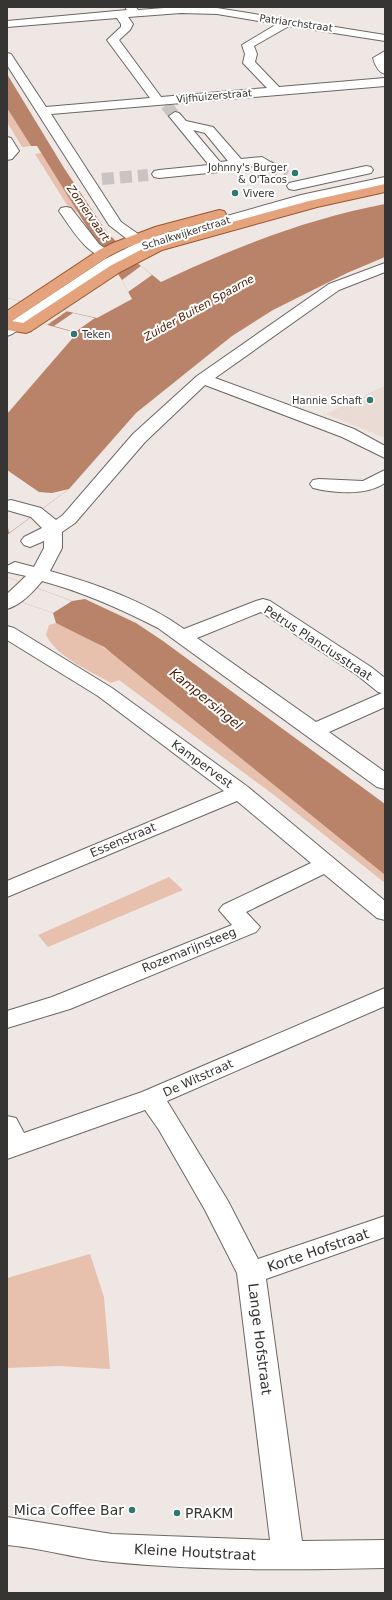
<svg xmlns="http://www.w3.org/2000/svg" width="392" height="1600" viewBox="0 0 392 1600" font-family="'DejaVu Sans',sans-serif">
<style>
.built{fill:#eadbd4}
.green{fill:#e7c0ae}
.water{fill:#b9836a}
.pier{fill:#eee7e4}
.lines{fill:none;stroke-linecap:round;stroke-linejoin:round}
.minor-tunnel{stroke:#c9c3c1;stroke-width:12;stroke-dasharray:12 6;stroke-linecap:butt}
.minor-casing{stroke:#6d6764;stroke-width:2}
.major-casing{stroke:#9d552b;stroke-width:2}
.minor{fill:#fff;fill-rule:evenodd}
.major{fill:#e5a37d;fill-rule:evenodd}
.poi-dot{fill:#2f7771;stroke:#fff;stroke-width:1.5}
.labels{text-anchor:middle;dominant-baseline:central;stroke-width:4;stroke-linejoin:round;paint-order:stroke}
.far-street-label{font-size:10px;fill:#373533;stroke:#fff}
.far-poi-label{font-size:10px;fill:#373533;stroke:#fff;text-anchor:end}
.far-water-label{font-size:11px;font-style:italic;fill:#4d1c00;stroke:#fff}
.street-label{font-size:12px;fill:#373533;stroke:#fff}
.water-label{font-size:13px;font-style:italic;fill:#4d1c00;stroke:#fff}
.near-street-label{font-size:14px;fill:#373533;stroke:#fff}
.near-poi-label{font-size:14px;fill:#373533;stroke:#fff;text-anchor:end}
</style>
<rect width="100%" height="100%" fill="#eee7e4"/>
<!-- built -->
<polygon class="built" points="384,386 385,438 326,414"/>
<!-- green -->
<g class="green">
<polygon points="7,108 31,146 22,147 7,122"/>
<polygon points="42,153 78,212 71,211 35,154"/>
<path d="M56,623L91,639L120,659L385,875V883L274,795L119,680L111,683C89,670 58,658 46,635L49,625Z"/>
<polygon points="169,877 183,890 48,947 38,935"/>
<polygon points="90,1254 104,1297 110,1369 59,1366 7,1368 7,1278"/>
</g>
<!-- water -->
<g class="water">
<path d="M7,74L64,168L106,231L136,262L161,282C233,248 306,219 385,204V257L347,273L273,310L232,336L136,413L69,489L7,535V414L77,333L7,314V298L97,318L132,299L122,280L87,227L37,146H31L7,108Z"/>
<polygon points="7,577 72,601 85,599 136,623 163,641 385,804 385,875 104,647 56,623 53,613 7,597"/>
</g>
<!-- pier -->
<g class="pier">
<polygon points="141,266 152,275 128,292 122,280"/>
<polygon points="7,298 67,311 47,325 7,314"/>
<polygon points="73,313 95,318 75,332 54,326"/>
<polygon points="7,470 39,492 52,493 69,489 9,533 7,523"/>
<polygon points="7,577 72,601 53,613 7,597"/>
</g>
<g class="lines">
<!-- minor-tunnel -->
<g class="minor-tunnel">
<polyline points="166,105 174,115"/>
<polyline points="268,165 286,176"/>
<polyline points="102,179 148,175"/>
</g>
<defs>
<g id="minor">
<path d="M125,7H136L138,10L177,7L217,8L385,35V41L289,26L254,46L257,54L255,62L279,87L385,78V86L51,114L121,222L141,236L142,240L301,195L385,177V185L309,202L153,246L115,265L12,334L7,336V324L105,259L137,243L131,242L109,225L7,65V53L11,54L46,107L150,98L107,40L121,27V24L117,18L7,27V21L127,10ZM181,13L217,14L277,24L242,45L245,54L243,63L267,88L161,97L119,40L130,30L133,24L128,17Z"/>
<path d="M385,51V74C378,72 375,65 373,58Z"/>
<path d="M175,112L179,113L186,121L213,127L241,159L262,157L274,164L267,168C250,164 234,168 218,172L159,178L154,177L152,174L154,171L159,170L209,165L169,116ZM193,130L205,133L228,161L220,162Z"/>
<polygon points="7,137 11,138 19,151 12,159 7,160"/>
<polygon points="366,166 371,167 373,170 371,173 294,190 289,189 287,186 289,183"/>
<path d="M66,207L71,208L99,244L111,253L109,256C90,261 69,225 59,211L61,208Z"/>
<path d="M385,263V272L339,290L215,378L354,429L385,446V458L342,437L205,385L145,442L75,523L62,532V548L50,571C96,584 145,601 184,629L256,601L263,599L270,601L371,667L385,678V707L329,732L385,772V789L377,787L158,628C121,609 83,592 42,581C33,592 21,605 7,609V594L26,576L8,572L7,566L15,562L34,567L44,548V541L30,547L24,545L21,541L24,537L42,528L31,517L7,510V501L11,500L41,508L56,520L63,515L133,434L197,376L329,284ZM261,612L357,675L378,692L382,693L316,722L197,638Z"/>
<path d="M385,470V483C366,496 334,493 313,488L310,484L313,480L319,479L363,481Z"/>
<polygon points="7,626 14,628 112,688 248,787 385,901 385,920 377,918 324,874 246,912 260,927 256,932 70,1009 7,1028 7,1011 52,997 232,925 219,910 223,905 311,863 237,801 7,897 7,881 224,791 98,696 7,640"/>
<path d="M385,988V1006L167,1101L228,1201L258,1259L385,1216V1237L266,1279L302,1541L385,1540V1568C294,1570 203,1571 112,1562C77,1559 42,1548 7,1545V1517L112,1534L270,1540L237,1273L205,1210L159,1130L145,1110L7,1159V1116L16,1118L24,1133L142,1092Z"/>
</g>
<polygon id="major" points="385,184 385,192 317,207 162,250 120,272 31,331 26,333 7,330 7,311 99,250 113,243 155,227 219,210 224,211 226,214 224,217 165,233 123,249 109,256 12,321 23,323 110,266 152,244 309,201"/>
</defs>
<!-- minor casing -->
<use href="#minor" class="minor-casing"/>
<!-- major casing -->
<use href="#major" class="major-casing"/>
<!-- minor -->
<use href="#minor" class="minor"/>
<!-- major -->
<use href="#major" class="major"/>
</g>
<!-- markers -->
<g class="poi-dot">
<circle cx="295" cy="173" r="4"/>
<circle cx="235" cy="193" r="4"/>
<circle cx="74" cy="334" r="4"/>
<circle cx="370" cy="400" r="4"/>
<circle cx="132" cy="1510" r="4"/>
<circle cx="177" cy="1513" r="4"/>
</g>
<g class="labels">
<!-- far-street labels -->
<g class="far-street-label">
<text transform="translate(296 23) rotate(8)">Patriarchstraat</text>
<text transform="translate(214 96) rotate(-5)">Vijfhuizerstraat</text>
<text transform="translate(186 233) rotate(-17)">Schalkwijkerstraat</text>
</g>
<!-- far-poi labels -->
<g class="far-poi-label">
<text x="287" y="167">Johnny's Burger<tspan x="287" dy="12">&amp; O'Tacos</tspan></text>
<text x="243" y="193" text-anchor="start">Vivere</text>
<text x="82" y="334" text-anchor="start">Teken</text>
<text x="362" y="400">Hannie Schaft</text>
</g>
<!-- far-water labels -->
<g class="far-water-label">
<text transform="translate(88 213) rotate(55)">Zomervaart</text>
<text transform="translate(199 308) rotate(-29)">Zuider Buiten Spaarne</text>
</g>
<!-- street labels -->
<g class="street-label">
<text transform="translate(318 643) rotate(33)">Petrus Planciusstraat</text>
<text transform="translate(202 764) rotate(36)">Kampervest</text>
<text transform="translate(123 840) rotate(-23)">Essenstraat</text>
<text transform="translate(189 950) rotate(-22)">Rozemarijnsteeg</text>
<text transform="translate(198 1078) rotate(-24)">De Witstraat</text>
</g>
<!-- water labels -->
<g class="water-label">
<text transform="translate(206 699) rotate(39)">Kampersingel</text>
</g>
<!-- near-street labels -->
<g class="near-street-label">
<text transform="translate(318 1250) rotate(-19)">Korte Hofstraat</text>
<text transform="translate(260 1339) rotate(83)">Lange Hofstraat</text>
<text transform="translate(195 1552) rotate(3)">Kleine Houtstraat</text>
</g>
<!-- near-poi labels -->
<g class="near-poi-label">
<text x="124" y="1510">Mica Coffee Bar</text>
<text x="185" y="1513" text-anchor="start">PRAKM</text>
</g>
</g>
<!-- border -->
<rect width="392" height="1600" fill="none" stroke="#373533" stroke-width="16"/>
</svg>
